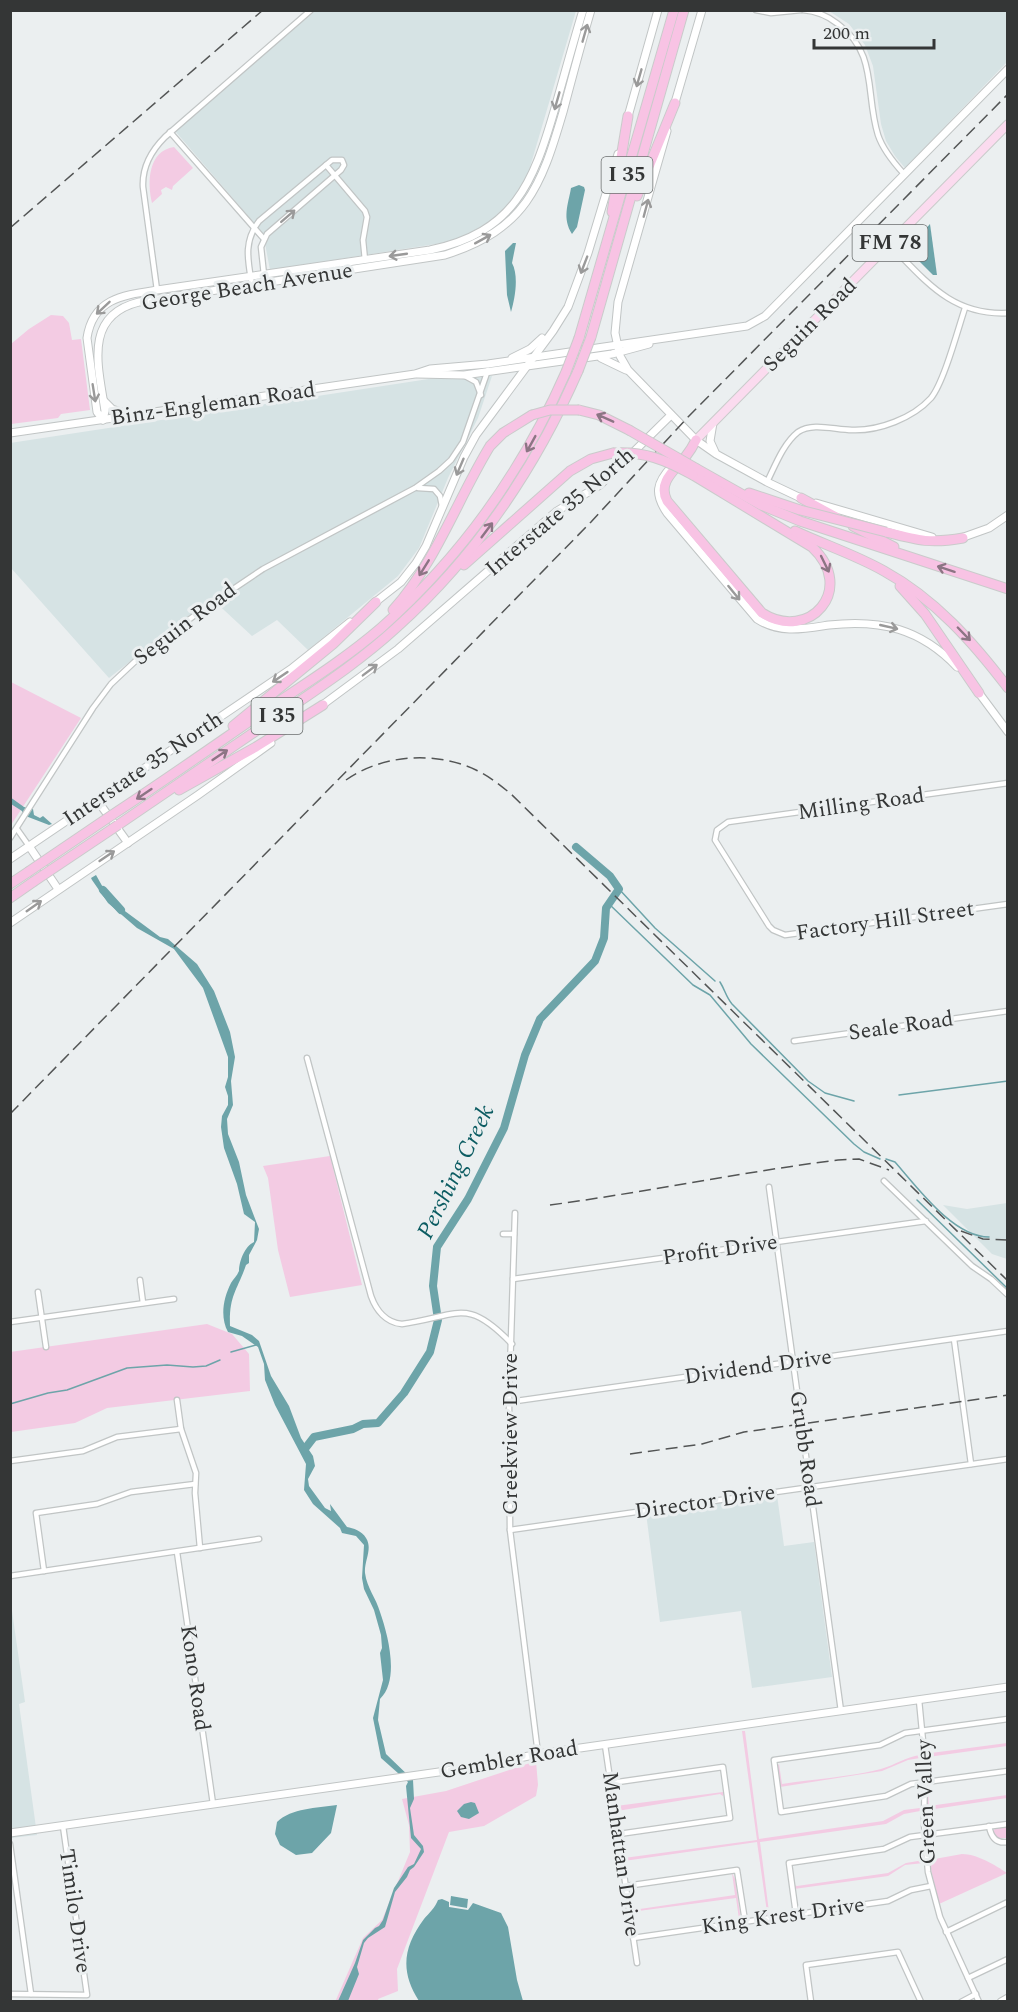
<svg xmlns="http://www.w3.org/2000/svg" width="1018" height="2012" viewBox="0 0 1018 2012" font-family="Spectral,serif">
<style>
.built{fill:#d6e3e4}
.green{fill:#f3cbe3}
.water{fill:#6da4a9}
.lines{fill:none;stroke-linecap:round;stroke-linejoin:round}
.stream{stroke:#6da4a9;stroke-width:1.5}
.river{stroke:#6da4a9;stroke-width:8}
.street-casing{stroke:#c1c5c5;stroke-width:7}
.secondary-casing{stroke:#c1c5c5;stroke-width:9}
.primary-casing{stroke:#cacbcb;stroke-width:10}
.highway-casing{stroke:#cacbcb;stroke-width:11}
.street{stroke:#fff;stroke-width:4.5}
.secondary{stroke:#fff;stroke-width:7}
.primary{stroke:#fbdbef;stroke-width:8}
.highway{stroke:#f8c3e4;stroke-width:9}
.rail{stroke:#535555;stroke-width:1.5;stroke-dasharray:12 6;stroke-linecap:butt}
.highway-bridge-casing{stroke:#cacbcb;stroke-width:11;stroke-linecap:butt}
.highway-bridge{stroke:#f8c3e4;stroke-width:9}
.oneway{stroke:#9a9a9a}
.oneway2{stroke:#8c7584}
.labels{text-anchor:middle;dominant-baseline:central;stroke-width:6;stroke-linejoin:round;paint-order:stroke}
.shield{fill:#ebeff0;stroke:#6b6e6e;stroke-width:1.5}
.shield-label{font-size:21px;font-weight:bold;fill:#343636}
.street-label{font-size:22px;fill:#343636;stroke:#ebeff0}
.water-label{font-size:24px;font-style:italic;fill:#0c5c62;stroke:#ebeff0}
</style>
<rect width="100%" height="100%" fill="#ebeff0"/>
<!-- built -->
<g class="built">
<polygon points="315,11 576,11 528,174 516,194 498,216 465,236 442,243 270,270 263,233 175,131"/>
<polygon points="829,11 1007,11 1007,62 905,168 895,156 886,141 881,124 873,66 865,45 849,24"/>
<polygon points="492,376 478,418 448,478 419,548 398,576 308,650 277,620 252,636 211,598 109,678 11,568 10,443 435,378 464,379"/>
<polygon points="1007,1203 1007,1259 992,1254 943,1205 967,1209"/>
<polygon points="777,1495 784,1546 814,1542 832,1677 752,1688 741,1611 660,1622 646,1513"/>
<polygon points="10,1597 25,1702 19,1704 37,1835 11,1838"/>
</g>
<!-- green -->
<g class="green">
<path d="M174,147L193,168L173,186L172,190L166,187L161,190L162,194L152,203C147,182 148,151 174,147Z"/>
<polygon points="51,315 63,316 69,323 72,340 81,339 90,410 61,414 58,418 11,424 11,344 29,329"/>
<polygon points="11,682 81,718 11,825"/>
<polygon points="330,1156 362,1285 290,1297 278,1250 268,1178 263,1166"/>
<polygon points="207,1324 232,1334 249,1354 250,1391 107,1408 75,1423 11,1432 10,1352"/>
<polygon points="742,1731 745,1731 759,1839 883,1821 904,1810 920,1808 920,1811 904,1814 886,1824 760,1842 769,1912 772,1915 764,1916 767,1912 757,1842 624,1861 624,1858 757,1840"/>
<path d="M919,1735L922,1771L921,1778L920,1758L908,1760L882,1771L780,1787L777,1767L779,1764L782,1784C815,1779 849,1777 881,1769C895,1765 906,1757 920,1755Z"/>
<polygon points="1007,1743 1007,1746 928,1757 927,1754 931,1753"/>
<polygon points="536,1761 538,1785 536,1796 484,1826 449,1832 397,1969 398,1991 378,1999 379,2001 335,2002 363,1938 382,1920 410,1852 409,1825 402,1799 446,1791"/>
<polygon points="928,1788 929,1806 1007,1795 1007,1798 928,1810 928,1828 931,1830 927,1829 926,1825"/>
<polygon points="723,1792 723,1796 720,1794 617,1811 616,1806"/>
<polygon points="1007,1826 1007,1838 997,1838 993,1833 995,1828"/>
<path d="M962,1854C977,1854 995,1865 1007,1873L939,1904L929,1860Z"/>
<polygon points="924,1860 924,1863 905,1865 888,1876 794,1889 794,1885 797,1886 888,1873 906,1863"/>
<polygon points="732,1873 735,1879 740,1914 739,1919 736,1898 631,1912 628,1891 630,1888 633,1910 735,1895"/>
</g>
<!-- water -->
<g class="water">
<path d="M579,185L584,187L585,190L577,227L572,234C562,218 568,205 571,188Z"/>
<polygon points="930,224 937,275 933,275 907,249"/>
<path d="M513,243H516L512,263C519,276 515,298 511,312L507,295L505,251Z"/>
<polygon points="10,797 24,807 33,809 34,815 40,818 43,816 52,824 49,825 23,815 22,811 11,804"/>
<path d="M96,875L110,900L160,937L168,939L197,964L214,991L230,1032L235,1057L231,1081L233,1105L227,1119L228,1134L239,1162L246,1195L259,1229L257,1240L249,1255V1263L246,1265C237,1291 229,1295 230,1326L252,1335L259,1341L271,1376L289,1406L301,1438L313,1456L315,1466L308,1479L309,1486L325,1508L331,1511L330,1504L347,1527C353,1528 362,1531 366,1538C373,1549 364,1561 365,1573C367,1588 376,1598 380,1612C388,1635 400,1680 380,1699L378,1720L386,1754L413,1780L414,1799L410,1808L414,1835L423,1846L424,1852L414,1867L410,1870L407,1877L395,1892L385,1927L368,1938L364,1943L357,1967L359,1974L348,2001H338L355,1963L363,1940L375,1928L379,1926L383,1920L394,1888L408,1867L414,1864L421,1849L411,1838L406,1786L408,1782L381,1758L373,1718L383,1680L380,1653L382,1648L381,1635L374,1610L364,1589L362,1578L364,1545L356,1536L342,1533L340,1528L313,1504L304,1490L306,1464L275,1405L265,1380L264,1364L258,1347L242,1336L228,1332C220,1317 223,1299 231,1283C233,1279 237,1276 239,1271C239,1261 245,1246 254,1242L255,1222L244,1214L237,1184L224,1148L221,1127L222,1116L228,1105V1096L225,1087L228,1077V1057L203,988L174,949L137,928L108,903L92,880L91,878Z"/>
<polygon points="471,1802 475,1803 479,1813 469,1819 461,1817 457,1811 464,1804"/>
<path d="M337,1805L331,1833L312,1853L296,1855L280,1845L275,1834L277,1822C292,1808 316,1808 337,1805Z"/>
<polygon points="451,1896 468,1899 467,1908 450,1905"/>
<path d="M442,1899L449,1902V1907L468,1910L473,1903L501,1913L508,1927L517,1980L523,2001H419C400,1972 403,1947 424,1919C429,1913 435,1908 438,1900Z"/>
</g>
<g class="lines">
<!-- stream -->
<g class="stream">
<polyline points="619,889 655,928 715,981"/>
<polyline points="608,903 693,985 710,995 751,1044 854,1144 864,1152 880,1159"/>
<path d="M720,982C725,990 726,997 732,1004L808,1081L825,1093L854,1101"/>
<polyline points="899,1095 1008,1081"/>
<path d="M886,1159L895,1162C917,1187 953,1237 989,1237"/>
<polyline points="917,1200 1008,1289"/>
<polyline points="231,1352 256,1345"/>
<polyline points="10,1404 48,1393 67,1390 127,1368 167,1365 193,1367 206,1366 220,1360"/>
</g>
<!-- river -->
<g class="river">
<polyline points="103,890 121,910"/>
<polyline points="437,1313 433,1286 437,1247 468,1199 504,1128 525,1055 540,1019 595,961 604,938 606,908 619,889 610,876 576,847"/>
<polyline points="304,1450 314,1437 353,1429 363,1424 378,1423 404,1393 430,1352 438,1320"/>
</g>
<defs>
<g id="street">
<polyline points="756,10 771,13 801,10"/>
<path d="M803,10C816,11 828,16 838,24C878,53 865,94 878,135C883,150 893,162 904,174"/>
<polyline points="170,132 264,239"/>
<polyline points="326,165 365,211 367,217 363,240 365,260"/>
<path d="M889,244C925,280 951,316 1008,313"/>
<path d="M252,285C248,261 243,242 259,221L332,160H342L344,165L341,170L267,234L261,247L264,275"/>
<path d="M157,290L143,187C142,168 151,151 165,137L311,10"/>
<polyline points="465,376 476,382 481,395"/>
<path d="M767,482C775,466 783,444 798,432C813,422 835,430 852,430C879,431 913,418 931,398C944,382 958,329 965,308"/>
<polyline points="418,488 434,489 440,496 442,506"/>
<polyline points="1008,783 728,822 717,830 715,840 769,926 773,930 785,935 1008,904"/>
<polyline points="17,829 29,846"/>
<polyline points="10,838 93,708 111,684 145,652 202,610 263,569 415,488 439,471 451,460 463,442 488,370"/>
<polyline points="794,1041 1008,1011"/>
<path d="M307,1058L371,1296C376,1310 386,1323 402,1324C459,1316 466,1296 512,1344"/>
<polyline points="884,1181 972,1266 991,1279 1008,1295"/>
<polyline points="769,1187 841,1711"/>
<polyline points="515,1213 509,1402 510,1530 538,1754"/>
<polyline points="503,1234 514,1234"/>
<polyline points="513,1279 926,1221"/>
<polyline points="140,1280 143,1303"/>
<polyline points="38,1292 46,1347"/>
<polyline points="10,1322 174,1299"/>
<polyline points="954,1339 971,1464"/>
<polyline points="177,1400 181,1429 196,1473 195,1493 200,1548"/>
<polyline points="509,1402 1008,1331"/>
<polyline points="10,1461 83,1451 117,1437 181,1429"/>
<polyline points="510,1530 1008,1459"/>
<polyline points="177,1552 213,1804"/>
<polyline points="44,1571 36,1513 97,1504 131,1492 195,1484"/>
<polyline points="10,1576 259,1539"/>
<polyline points="919,1700 925,1762 924,1824 928,1872 940,1917 979,2002"/>
<polyline points="1008,1719 905,1733 880,1745 774,1760 781,1812 886,1796 911,1784 1008,1771"/>
<polyline points="605,1745 637,1963"/>
<polyline points="611,1783 723,1767 730,1818 619,1834"/>
<path d="M989,1826C991,1837 996,1844 1008,1842"/>
<polyline points="10,1844 31,1994"/>
<polyline points="626,1886 737,1870 745,1921"/>
<polyline points="796,1914 789,1863 884,1849 910,1837 1008,1824"/>
<polyline points="946,1932 1008,1902"/>
<polyline points="633,1938 888,1901 911,1890 931,1886"/>
<polyline points="968,1978 1008,1959"/>
<polyline points="10,1994 87,1995 63,1826"/>
<polyline points="811,2002 806,1965 898,1952 921,2002"/>
<polyline points="961,2002 976,1994"/>
</g>
<g id="secondary">
<polyline points="674,106 702,10"/>
<polyline points="627,120 658,10"/>
<polyline points="667,131 618,302 615,333 620,356 628,370 696,440 716,454 767,482 805,500"/>
<polyline points="512,358 530,349 542,338"/>
<polyline points="601,358 626,370"/>
<polyline points="417,374 464,375 612,354 649,344"/>
<polyline points="104,401 112,409 130,415"/>
<path d="M103,420L97,412L87,338C93,298 124,295 157,290L430,250C514,232 533,184 555,108C564,76 573,43 583,10"/>
<path d="M103,420L105,411C99,369 82,316 139,302L445,255C526,229 541,187 563,112C572,78 581,44 591,10"/>
<polyline points="713,423 710,441 715,452"/>
<polyline points="10,433 415,374 430,369 488,364 747,326 765,316 1008,69"/>
<path d="M672,466C656,483 654,494 667,513L757,619C780,634 803,629 829,625C881,619 921,629 957,667"/>
<polyline points="816,503 932,537"/>
<polyline points="961,538 989,528 1008,515"/>
<polyline points="373,604 401,582 416,563 426,546 464,457 476,435 553,331 568,307 588,253 618,154"/>
<polyline points="976,689 1008,732"/>
<polyline points="321,706 398,649 557,511 600,485 671,415"/>
<polyline points="97,800 128,843"/>
<polyline points="29,846 58,889"/>
<polyline points="10,859 291,669 350,622"/>
<polyline points="10,923 198,795 271,743"/>
<polyline points="10,1833 481,1766 538,1754 1008,1687"/>
<polyline points="1001,2002 1008,1998"/>
</g>
<polyline id="primary" points="696,440 1008,124"/>
<g id="highway">
<polyline points="637,196 675,103"/>
<polyline points="612,212 628,116"/>
<polyline points="591,337 684,10"/>
<polyline points="579,338 674,10"/>
<polyline points="579,410 599,415 629,430"/>
<polyline points="697,469 761,505 800,521 1008,589"/>
<path d="M693,475L812,547C857,589 809,643 762,613L667,501C657,482 675,470 686,456C690,451 693,446 696,440"/>
<polyline points="749,493 800,510"/>
<polyline points="801,498 836,517"/>
<polyline points="853,526 894,547"/>
<path d="M795,531C825,545 856,555 884,571C935,599 973,642 1008,688"/>
<path d="M886,532C917,540 930,544 963,538"/>
<polyline points="464,565 570,471 591,459 613,453"/>
<polyline points="900,586 925,614 979,693"/>
<path d="M393,610C436,562 457,500 490,446L503,433L532,415"/>
<polyline points="233,726 333,644 376,602"/>
<polyline points="179,790 256,747 323,705"/>
<path d="M112,815C164,781 215,745 266,710C305,684 345,659 381,628C461,557 523,470 566,372"/>
<path d="M118,825C170,790 221,755 272,720C314,691 358,663 396,628C475,557 535,469 578,371"/>
<polyline points="10,884 28,872"/>
<polyline points="10,898 33,882"/>
</g>
</defs>
<!-- street casing -->
<use href="#street" class="street-casing"/>
<!-- secondary casing -->
<use href="#secondary" class="secondary-casing"/>
<!-- primary casing -->
<use href="#primary" class="primary-casing"/>
<!-- highway casing -->
<use href="#highway" class="highway-casing"/>
<!-- street -->
<use href="#street" class="street"/>
<!-- secondary -->
<use href="#secondary" class="secondary"/>
<!-- primary -->
<use href="#primary" class="primary"/>
<!-- highway -->
<use href="#highway" class="highway"/>
<!-- rail -->
<g class="rail">
<polyline points="10,228 263,10"/>
<path d="M346,780C383,754 436,751 476,770C489,776 500,785 511,794L1008,1281"/>
<polyline points="10,1114 591,522 689,416 1008,94"/>
<path d="M550,1205C647,1192 742,1172 838,1160L859,1159L889,1170"/>
<polyline points="961,1231 983,1239 1008,1240"/>
<polyline points="630,1454 702,1444 744,1432 1008,1395"/>
</g>
<defs>
<g id="highway-bridge">
<polyline points="578,371 591,337"/>
<polyline points="566,372 579,338"/>
<polyline points="532,415 550,410 579,410"/>
<polyline points="629,430 697,469"/>
<path d="M613,453C644,451 666,460 693,475"/>
<polyline points="800,510 886,532"/>
<polyline points="28,872 112,815"/>
<polyline points="33,882 118,825"/>
</g>
</defs>
<!-- highway-bridge casing -->
<use href="#highway-bridge" class="highway-bridge-casing"/>
<!-- highway-bridge -->
<use href="#highway-bridge" class="highway-bridge"/>
</g>
<!-- one-way arrows -->
<defs><path id="oneway-shaft" d="M-6 0H5M1.5-3L5.5 0L1.5 3" fill="none" stroke-width="1.6" stroke-linecap="round" stroke-linejoin="round" transform="scale(1.5)"/></defs>
<g class="oneway">
<use href="#oneway-shaft" transform="translate(585 33) rotate(-74)"/>
<use href="#oneway-shaft" transform="translate(639 78) rotate(106)"/>
<use href="#oneway-shaft" transform="translate(557 101) rotate(106)"/>
<use href="#oneway-shaft" transform="translate(646 208) rotate(-75)"/>
<use href="#oneway-shaft" transform="translate(288 216) rotate(-41)"/>
<use href="#oneway-shaft" transform="translate(483 239) rotate(-29)"/>
<use href="#oneway-shaft" transform="translate(398 255) rotate(172)"/>
<use href="#oneway-shaft" transform="translate(584 265) rotate(111)"/>
<use href="#oneway-shaft" transform="translate(103 308) rotate(137)"/>
<use href="#oneway-shaft" transform="translate(94 393) rotate(81)"/>
<use href="#oneway-shaft" transform="translate(460 467) rotate(113)"/>
<use href="#oneway-shaft" transform="translate(734 593) rotate(51)"/>
<use href="#oneway-shaft" transform="translate(889 627) rotate(13)"/>
<use href="#oneway-shaft" transform="translate(370 670) rotate(-37)"/>
<use href="#oneway-shaft" transform="translate(280 677) rotate(146)"/>
<use href="#oneway-shaft" transform="translate(107 856) rotate(-34)"/>
<use href="#oneway-shaft" transform="translate(34 906) rotate(-35)"/>
</g>
<g class="oneway2">
<use href="#oneway-shaft" transform="translate(605 418) rotate(-156)"/>
<use href="#oneway-shaft" transform="translate(531 444) rotate(119)"/>
<use href="#oneway-shaft" transform="translate(487 530) rotate(-53)"/>
<use href="#oneway-shaft" transform="translate(825 564) rotate(64)"/>
<use href="#oneway-shaft" transform="translate(424 568) rotate(122)"/>
<use href="#oneway-shaft" transform="translate(946 569) rotate(-162)"/>
<use href="#oneway-shaft" transform="translate(964 634) rotate(46)"/>
<use href="#oneway-shaft" transform="translate(220 755) rotate(-34)"/>
<use href="#oneway-shaft" transform="translate(144 794) rotate(146)"/>
</g>
<g class="labels">
<!-- shield labels -->
<g class="shield">
<rect x="601.5" y="157" width="51" height="36" rx="4.5"/>
<rect x="852.5" y="225" width="75" height="36" rx="4.5"/>
<rect x="251.5" y="698" width="51" height="36" rx="4.5"/>
</g>
<g class="shield-label">
<text x="627" y="175">I 35</text>
<text x="890" y="243">FM 78</text>
<text x="277" y="716">I 35</text>
</g>
<!-- street labels -->
<g class="street-label">
<text transform="translate(247 287) rotate(-9)">George Beach Avenue</text>
<text transform="translate(810 325) rotate(-45)">Seguin Road</text>
<text transform="translate(213 404) rotate(-8)">Binz-Engleman Road</text>
<text transform="translate(560 512) rotate(-40)">Interstate 35 North</text>
<text transform="translate(185 624) rotate(-37)">Seguin Road</text>
<text transform="translate(143 769) rotate(-34)">Interstate 35 North</text>
<text transform="translate(861 804) rotate(-8)">Milling Road</text>
<text transform="translate(885 921) rotate(-8)">Factory Hill Street</text>
<text transform="translate(901 1026) rotate(-8)">Seale Road</text>
<text transform="translate(720 1250) rotate(-8)">Profit Drive</text>
<text transform="translate(758 1367) rotate(-8)">Dividend Drive</text>
<text transform="translate(510 1434) rotate(-90)">Creekview Drive</text>
<text transform="translate(805 1449) rotate(82)">Grubb Road</text>
<text transform="translate(705 1502) rotate(-8)">Director Drive</text>
<text transform="translate(195 1678) rotate(82)">Kono Road</text>
<text transform="translate(509 1760) rotate(-10)">Gembler Road</text>
<text transform="translate(926 1802) rotate(-92)">Green Valley</text>
<text transform="translate(621 1854) rotate(82)">Manhattan Drive</text>
<text transform="translate(75 1911) rotate(82)">Timilo Drive</text>
<text transform="translate(783 1916) rotate(-8)">King Krest Drive</text>
</g>
<!-- water labels -->
<g class="water-label">
<text transform="translate(456 1172) rotate(-64)">Pershing Creek</text>
</g>
</g>
<!-- border -->
<rect width="1018" height="2012" fill="none" stroke="#343636" stroke-width="24"/>
<!-- scale -->
<path d="M814 39v9h120v-9" fill="none" stroke="#343636" stroke-width="3"/>
<text x="823" y="39" font-size="18" fill="#343636" stroke="#ebeff0" stroke-width="4.5" paint-order="stroke">200 m</text>
</svg>
